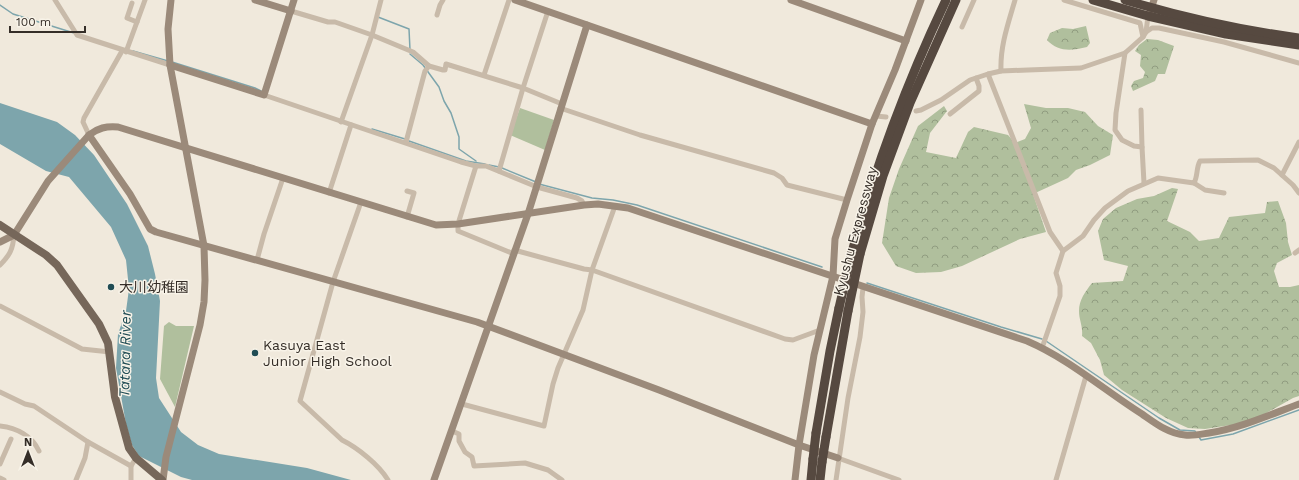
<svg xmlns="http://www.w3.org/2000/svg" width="1299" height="480" viewBox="0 0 1299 480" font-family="'Work Sans','Noto Sans JP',sans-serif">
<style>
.green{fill:#b0bf9d}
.forest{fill:url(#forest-crowns)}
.water{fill:#7da5ac}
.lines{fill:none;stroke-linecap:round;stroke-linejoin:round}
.stream{stroke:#7da5ac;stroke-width:1.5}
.street{stroke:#c8baa9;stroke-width:5}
.secondary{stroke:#9b8a7a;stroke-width:7}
.primary{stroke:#76675a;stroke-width:8}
.highway{stroke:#564940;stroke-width:9}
.highway-bridge{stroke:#564940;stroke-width:9}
.poi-dot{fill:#204c54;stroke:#f8f3e8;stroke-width:1.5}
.labels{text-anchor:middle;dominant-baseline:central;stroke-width:3;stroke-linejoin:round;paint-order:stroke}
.street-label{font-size:14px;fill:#352e28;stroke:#f8f3e8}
.poi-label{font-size:14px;fill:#352e28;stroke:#f8f3e8;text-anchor:start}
.water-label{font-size:15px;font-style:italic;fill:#204c54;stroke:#f8f3e8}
</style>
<defs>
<pattern id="forest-crowns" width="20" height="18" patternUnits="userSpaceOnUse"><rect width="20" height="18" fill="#b0bf9d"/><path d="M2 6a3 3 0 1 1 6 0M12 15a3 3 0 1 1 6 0" fill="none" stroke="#909c80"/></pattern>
</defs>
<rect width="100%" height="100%" fill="#f0e9dc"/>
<!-- green -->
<g class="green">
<polygon points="520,108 554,120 545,150 510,135"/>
<polygon points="169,322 176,326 194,326 175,407 160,379 164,326"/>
</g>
<!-- forest -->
<g class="forest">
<path d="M1086,26L1090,43L1087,47C1071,51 1058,52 1047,40L1050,33L1062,28L1073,29Z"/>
<polygon points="1147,39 1158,40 1174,46 1165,74 1158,74 1155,81 1133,91 1131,86 1134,81 1143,78 1145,72 1140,66 1141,55 1135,51 1139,45"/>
<polygon points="1024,104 1046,108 1068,108 1085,112 1098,126 1113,135 1110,155 1090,165 1076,170 1068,178 1033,194 1046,232 1020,239 962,266 941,272 916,273 896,266 882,243 889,198 899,169 918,126 944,106 947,111 930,133 926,152 956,158 968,132 974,127 1008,135 1015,143 1025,139 1031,128"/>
<path d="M1172,188L1178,189L1167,221L1190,232L1199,241L1219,238L1229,217L1265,213L1267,202L1278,201L1286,223L1288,242L1292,255L1277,263L1274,271L1279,287H1290L1299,285V396L1293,398L1247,424L1231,425L1205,429L1188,428L1166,418L1122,390L1104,375L1100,360L1091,343L1082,336C1083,326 1079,320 1079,311C1079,300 1085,292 1092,283L1123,281L1128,266L1104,260L1098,231L1103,219L1116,208L1137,199L1154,196Z"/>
</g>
<!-- water -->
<polygon class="water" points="0,103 57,122 75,135 94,155 127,204 148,246 155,274 160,301 156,378 159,398 181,432 198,445 219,454 307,468 351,480 192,480 181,477 139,456 132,445 126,424 116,368 118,334 126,311 129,289 126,260 111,227 69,177 46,171 0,144"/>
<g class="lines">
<!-- stream -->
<g class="stream">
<polyline points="0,5 13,14 74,33"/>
<polyline points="378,17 409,29 410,50"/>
<polyline points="133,51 168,61"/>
<polyline points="410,54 423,65 439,87 444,101 451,113 459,137 459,149 476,161"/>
<polyline points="172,62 255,88 261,91"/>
<polyline points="372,129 405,139"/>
<polyline points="409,141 466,161 485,164"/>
<polyline points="489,165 499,167"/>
<polyline points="502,168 536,182"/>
<polyline points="539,184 592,198 613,200 637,205 822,267"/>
<polyline points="867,283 1001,327 1042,339"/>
<polyline points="1046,341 1159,418 1180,430 1195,431 1196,433"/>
<polyline points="1199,437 1201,440 1233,434 1299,410"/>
</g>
<!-- street -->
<g class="street">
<polyline points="55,0 77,35 170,65"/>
<polyline points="1064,0 1140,23 1143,37"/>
<polyline points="132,3 127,18 137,22"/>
<polyline points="291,11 328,22 335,22 372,35 413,52 429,66 443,70 445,70 446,64 523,88 562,104"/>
<polyline points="437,15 440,5 443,0"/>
<polyline points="962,27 974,0"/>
<polyline points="1146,32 1152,28 1159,28 1224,42 1299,63"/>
<polyline points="126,52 145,0"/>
<polyline points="1125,53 1116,113 1115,130 1122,140 1134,146 1142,147 1144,183"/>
<path d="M1001,71C1000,46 1008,24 1015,0"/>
<polyline points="988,74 1050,232 1063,251"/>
<polyline points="484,75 509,0"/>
<polyline points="264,95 461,162 476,166 486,166 537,187 577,198 582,201 584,205"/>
<polyline points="560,108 640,135 774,173 782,178 787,185 847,200"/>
<polyline points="1141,110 1142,147"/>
<polyline points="916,111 921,110 941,100 970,80 988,74 1001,71 1028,70 1081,68 1125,53 1143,37 1146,32 1148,16"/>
<polyline points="950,114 979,91 979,86 976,78"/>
<polyline points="876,116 886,117"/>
<polyline points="341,122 372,35 381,0"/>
<polyline points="89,135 83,122 84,118 122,51"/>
<polyline points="406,142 425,71 429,66"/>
<polyline points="476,166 458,224 458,231 514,254"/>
<polyline points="499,171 523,88 548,11"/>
<polyline points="1282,175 1299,142"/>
<polyline points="1194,183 1205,190 1224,193"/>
<polyline points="329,193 351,125"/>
<path d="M361,202L333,282L300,401L342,440C358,448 379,465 388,480"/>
<polyline points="407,217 414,193 407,191"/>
<polyline points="514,250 584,269 592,270 785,339 793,340 820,330"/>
<polyline points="1295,253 1299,250"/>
<polyline points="257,260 264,234 283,178"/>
<path d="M0,265C10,255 13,249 14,235"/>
<polyline points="0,306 82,349 110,352"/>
<path d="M1042,348L1060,296V286L1056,273L1063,251L1083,236L1094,220L1105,208L1128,191L1158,178L1194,183C1198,176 1196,168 1200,161L1258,160L1274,168L1293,185L1299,193"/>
<polyline points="0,392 25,404 34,406 88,442 131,466"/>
<polyline points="462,404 544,426 553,384 558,368 583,310 592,270 615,206"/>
<path d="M0,426C17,428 32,436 39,451"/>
<polyline points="452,431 459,434 459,441 465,452 472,457 474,466 525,463 548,470 562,480"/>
<polyline points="838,458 899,480"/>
<polyline points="0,464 11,439"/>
<polyline points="0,478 4,480"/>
<polyline points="76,480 85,458 88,442"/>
<polyline points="131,480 131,466 136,458"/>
<polyline points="836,480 848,398 860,337 863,312 862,297 863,288"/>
<polyline points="1056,480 1086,376"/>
</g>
<!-- secondary -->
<g class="secondary">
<polyline points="255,0 291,11"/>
<polyline points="515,0 872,124"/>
<polyline points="791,0 906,41"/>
<polyline points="1150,12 1154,0"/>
<polyline points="170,65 264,95 294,0"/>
<polyline points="89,135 130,194 150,229 156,232 477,322 659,390 799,445 838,458"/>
<path d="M0,242L14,235L48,181L89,135C98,128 106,126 118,127L436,225L458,224L584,205L598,204L628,208L1027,341C1069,359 1104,390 1142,414C1155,423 1169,434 1185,435C1193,436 1202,434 1209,433C1241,428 1269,415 1299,404"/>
<polyline points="163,480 166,457 200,325 204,302 205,280 204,246 170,65 168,29 171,0"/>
<polyline points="434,480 528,214 587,25"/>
<polyline points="795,480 799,445 814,355 833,276 835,239 847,200 872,124 895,70 921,0"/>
</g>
<!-- primary -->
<polyline class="primary" points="0,225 46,255 57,265 99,324 108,343 115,397 129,448 136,458 162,480"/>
<!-- highway -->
<g class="highway">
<polyline points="1093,0 1148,16 1226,34 1299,45"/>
<path d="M1125,0C1181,17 1240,30 1299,38"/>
<path d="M852,252C876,165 907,82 946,0"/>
<polyline points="860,254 883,176 910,103 956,0"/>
<polyline points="816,433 830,351 839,308"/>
<polyline points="826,437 848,311"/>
<polyline points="811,480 813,459"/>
<polyline points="820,480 822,462"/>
</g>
<!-- highway-bridge -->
<g class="highway-bridge">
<polyline points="839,308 852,252"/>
<polyline points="848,311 860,254"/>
<polyline points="813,459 816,433"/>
<polyline points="822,462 826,437"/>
</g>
</g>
<!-- markers -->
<g class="poi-dot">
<circle cx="111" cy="287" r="4"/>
<circle cx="255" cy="353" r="4"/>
</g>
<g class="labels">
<!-- street labels -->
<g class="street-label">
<text transform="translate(855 231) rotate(-75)">Kyushu Expressway</text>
</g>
<!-- poi labels -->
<g class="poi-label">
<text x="119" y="287">大川幼稚園</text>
<text x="263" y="345">Kasuya East<tspan x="263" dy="16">Junior High School</tspan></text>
</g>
<!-- water labels -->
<g class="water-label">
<text transform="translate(125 354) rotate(-89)">Tatara River</text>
</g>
</g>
<!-- north arrow -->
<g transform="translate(28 452)" stroke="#f8f3e8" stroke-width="3" paint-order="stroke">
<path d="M0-3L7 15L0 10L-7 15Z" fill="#352e28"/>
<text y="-6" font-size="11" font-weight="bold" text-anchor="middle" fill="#352e28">N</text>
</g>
<!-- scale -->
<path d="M10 26v6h75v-6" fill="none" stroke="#352e28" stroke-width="2"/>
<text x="16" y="26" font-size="12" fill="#352e28" stroke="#f8f3e8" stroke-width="3" paint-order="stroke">100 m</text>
</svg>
